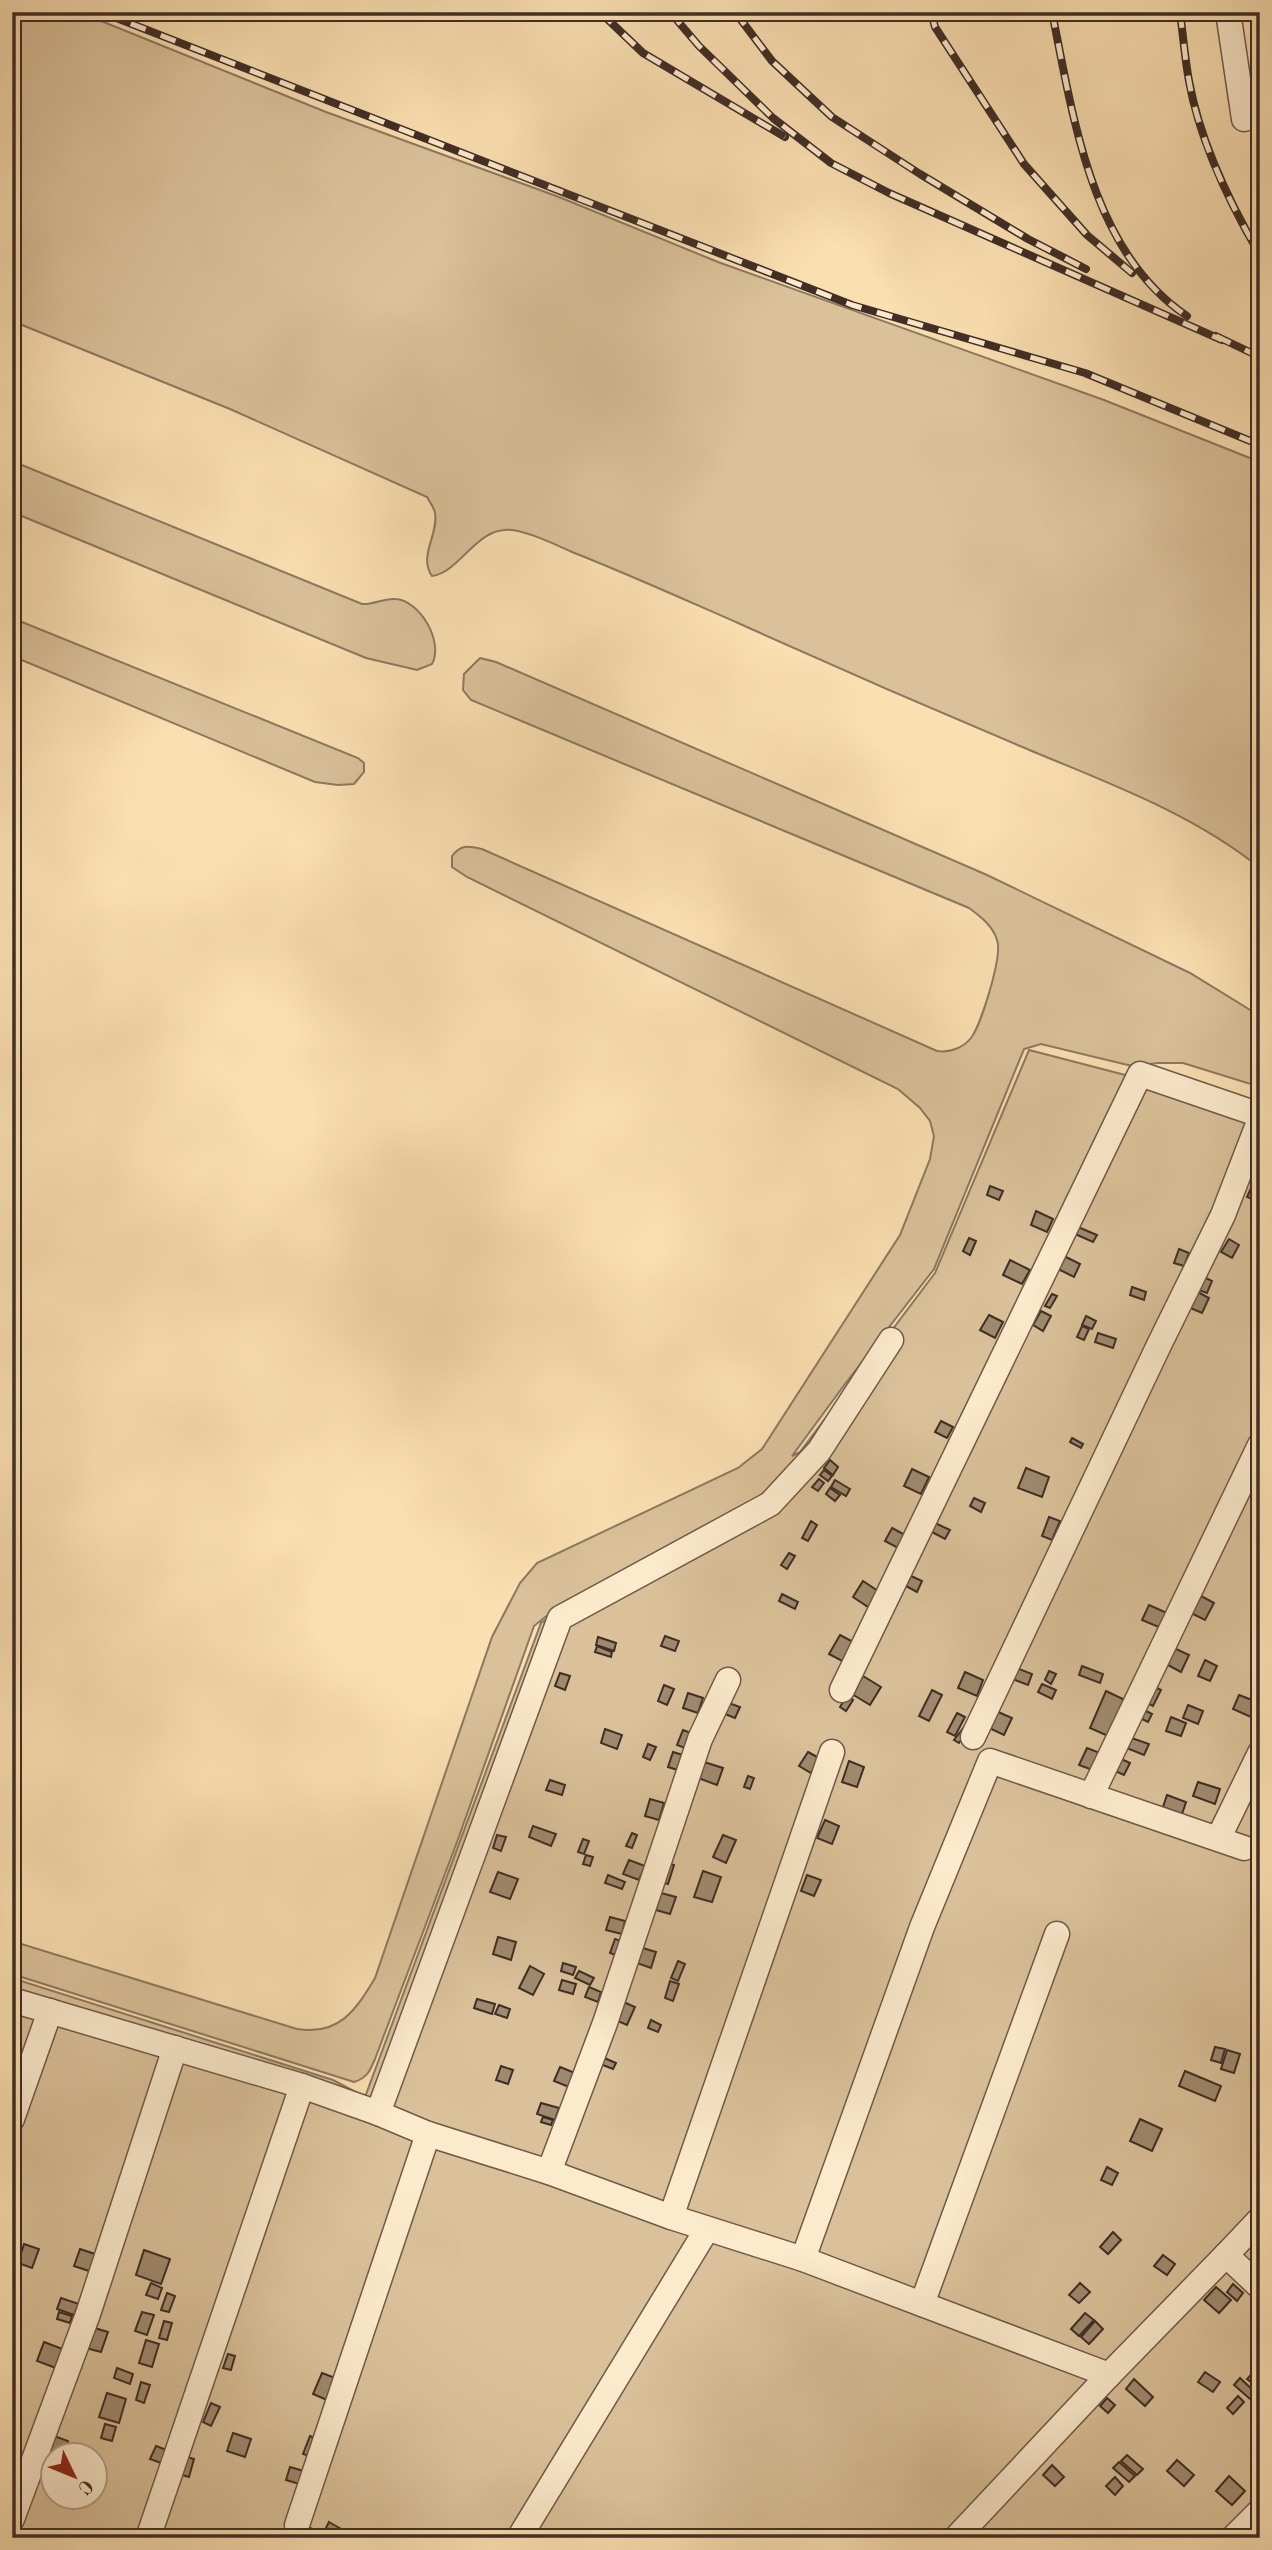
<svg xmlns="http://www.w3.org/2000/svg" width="1272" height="2550" viewBox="0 0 1272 2550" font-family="'Old Standard TT',serif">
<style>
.green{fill:#dac199;stroke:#8c7860;stroke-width:2;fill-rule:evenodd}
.building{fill:#a08a6e;stroke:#3f2e26;stroke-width:2}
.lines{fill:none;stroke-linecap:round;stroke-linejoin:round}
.minor-casing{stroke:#6e5a49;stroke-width:27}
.minor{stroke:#fceacc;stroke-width:24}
.rail-casing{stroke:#3f2e26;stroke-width:8}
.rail{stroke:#fceacc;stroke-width:5;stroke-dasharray:16;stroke-linecap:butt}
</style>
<rect width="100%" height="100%" fill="#fadfb1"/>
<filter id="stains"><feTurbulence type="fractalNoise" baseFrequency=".00286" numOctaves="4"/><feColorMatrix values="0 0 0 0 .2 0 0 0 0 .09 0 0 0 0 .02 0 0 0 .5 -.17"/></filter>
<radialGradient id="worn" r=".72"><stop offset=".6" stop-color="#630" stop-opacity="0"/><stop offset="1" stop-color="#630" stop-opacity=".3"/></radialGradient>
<!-- green -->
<g class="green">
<path d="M12,12H79L326,112L559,197L718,262L1104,400L1260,462V868C1189,811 1102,781 1020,746C925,706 831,665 738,623C683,599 628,574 572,552C554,544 532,533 512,530C476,526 461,572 432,576C418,556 439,534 435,513C434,507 429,501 427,497L230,409L12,321Z"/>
<path d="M12,461L362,604C373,605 384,598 395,599C420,600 444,642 432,664L417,670L366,658L12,512Z"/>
<polygon points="12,618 358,758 364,763 364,772 354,784 338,785 315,782 12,656"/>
<path d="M480,658L496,662L987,875L1190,973L1260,1016V1087L1183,1063H1158L1132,1066L1041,1044L1024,1049L934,1269L845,1384L792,1456L800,1452L935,1273L1029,1050L1260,1110V2538H12V1978L333,2080L365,2097L541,1623L592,1589L560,1605L534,1626L457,1842L375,2059C370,2071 367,2078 354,2082L12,1974V1941L297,2029C339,2036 356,2010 375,1978L492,1637L520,1583L537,1563L738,1468L762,1449L900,1235L930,1159L934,1136L930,1121L920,1108L898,1089L467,877L452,867V856C461,844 468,846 482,849L937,1051C949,1053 963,1048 971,1038C981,1025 1003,955 997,940C993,926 980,916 969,908L471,700L463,690L464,674ZM52,2456H94V2498H52Z"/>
</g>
<!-- building -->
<g class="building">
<polygon points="1254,1181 1260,1184 1260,1202 1247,1197"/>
<polygon points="990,1186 1003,1191 999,1200 987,1195"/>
<polygon points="1036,1211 1053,1219 1047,1232 1031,1225"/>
<polygon points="1078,1227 1097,1235 1093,1242 1075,1234"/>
<polygon points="969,1238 976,1241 970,1255 963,1251"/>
<polygon points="1229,1239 1239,1245 1232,1258 1221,1252"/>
<polygon points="1179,1249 1189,1253 1184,1266 1174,1263"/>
<polygon points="1062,1255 1080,1264 1074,1277 1056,1268"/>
<polygon points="1010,1260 1030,1270 1022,1284 1003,1275"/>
<polygon points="1202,1276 1212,1281 1207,1293 1196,1289"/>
<polygon points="1132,1287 1146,1292 1144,1300 1130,1295"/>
<polygon points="1196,1291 1209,1298 1202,1313 1188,1307"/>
<polygon points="1052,1294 1057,1296 1050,1308 1045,1306"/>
<polygon points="1041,1311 1051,1316 1043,1331 1033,1325"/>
<polygon points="989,1315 1003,1322 995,1338 980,1330"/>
<polygon points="1086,1316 1096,1321 1092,1329 1082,1325"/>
<polygon points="1082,1326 1089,1329 1084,1340 1077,1337"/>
<polygon points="1098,1333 1116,1339 1113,1348 1095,1342"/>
<polygon points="941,1421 953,1427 947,1438 935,1432"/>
<polygon points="1072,1438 1083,1444 1081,1448 1070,1442"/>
<polygon points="830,1460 838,1467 833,1475 824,1468"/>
<polygon points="1026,1468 1049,1477 1042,1497 1018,1488"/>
<polygon points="912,1469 929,1477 921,1494 904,1486"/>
<polygon points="824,1470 832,1476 828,1481 820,1475"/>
<polygon points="819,1479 824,1483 818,1491 812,1487"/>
<polygon points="835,1480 850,1489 846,1496 831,1487"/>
<polygon points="830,1488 840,1495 835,1501 826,1494"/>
<polygon points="974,1498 985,1503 981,1512 970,1506"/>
<polygon points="1049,1517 1060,1521 1052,1540 1042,1536"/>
<polygon points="811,1521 817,1525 808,1541 802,1538"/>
<polygon points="935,1523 950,1530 945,1539 930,1531"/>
<polygon points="892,1528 907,1536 900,1549 885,1541"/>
<polygon points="789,1553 795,1556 787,1569 781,1565"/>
<polygon points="911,1576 922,1581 917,1592 906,1586"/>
<polygon points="863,1581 881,1593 871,1609 853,1597"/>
<polygon points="782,1594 798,1602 795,1609 779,1601"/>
<polygon points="1201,1596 1214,1603 1205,1620 1191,1613"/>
<polygon points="1149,1605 1167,1613 1161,1628 1142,1620"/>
<polygon points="840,1635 855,1643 844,1662 829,1654"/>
<polygon points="665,1636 679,1641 675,1651 661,1646"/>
<polygon points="598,1637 616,1643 614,1651 596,1645"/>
<polygon points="597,1646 612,1652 611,1657 595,1652"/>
<polygon points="1174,1648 1189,1655 1181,1672 1166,1664"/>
<polygon points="1205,1660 1217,1666 1210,1681 1198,1676"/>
<polygon points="1082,1666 1103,1674 1100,1683 1079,1675"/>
<polygon points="1014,1667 1032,1674 1028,1685 1010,1678"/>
<polygon points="1049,1671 1056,1674 1051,1684 1045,1680"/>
<polygon points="965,1672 983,1680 977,1696 958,1688"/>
<polygon points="560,1673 570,1676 565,1690 555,1686"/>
<polygon points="863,1676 881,1687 870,1705 852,1694"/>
<polygon points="1042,1684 1056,1690 1052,1699 1038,1692"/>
<polygon points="1149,1684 1161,1690 1153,1706 1141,1700"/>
<polygon points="664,1685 674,1689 667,1705 658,1701"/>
<polygon points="932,1690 942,1695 929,1721 919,1716"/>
<polygon points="1106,1691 1125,1700 1108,1736 1090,1728"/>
<polygon points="688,1693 703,1698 698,1713 683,1708"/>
<polygon points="1239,1695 1260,1703 1260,1721 1233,1709"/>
<polygon points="847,1696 853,1700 846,1711 840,1707"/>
<polygon points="726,1702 740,1707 735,1718 722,1713"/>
<polygon points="1188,1705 1203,1711 1198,1724 1183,1718"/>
<polygon points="1142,1709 1152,1714 1148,1722 1138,1717"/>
<polygon points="996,1711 1012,1718 1004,1735 989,1728"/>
<polygon points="957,1713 965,1717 955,1736 947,1732"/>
<polygon points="1171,1717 1186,1723 1181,1736 1166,1731"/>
<polygon points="965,1726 969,1729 959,1743 954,1740"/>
<polygon points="605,1729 622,1735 617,1749 601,1743"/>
<polygon points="683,1730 691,1733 685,1748 677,1745"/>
<polygon points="1123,1735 1149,1744 1144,1755 1119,1745"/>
<polygon points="648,1744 656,1747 650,1760 643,1757"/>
<polygon points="1087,1748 1105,1755 1098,1772 1079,1765"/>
<polygon points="673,1752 686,1756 681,1771 668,1767"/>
<polygon points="808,1752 819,1758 811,1773 799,1766"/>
<polygon points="1117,1757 1130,1763 1124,1775 1111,1769"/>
<polygon points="849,1761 864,1767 857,1787 842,1782"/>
<polygon points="704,1762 723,1768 717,1785 698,1778"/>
<polygon points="748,1776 754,1778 750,1789 744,1787"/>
<polygon points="550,1780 565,1785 562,1795 546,1790"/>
<polygon points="1198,1782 1220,1789 1215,1804 1193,1796"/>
<polygon points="1167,1795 1186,1802 1182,1814 1163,1807"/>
<polygon points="650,1799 664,1803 659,1820 645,1816"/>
<polygon points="825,1820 839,1826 832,1844 817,1838"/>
<polygon points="533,1826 556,1834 551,1846 529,1837"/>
<polygon points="632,1833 637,1835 632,1848 626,1846"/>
<polygon points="497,1835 506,1837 501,1851 493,1848"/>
<polygon points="723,1835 736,1840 726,1863 713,1857"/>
<polygon points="1259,1835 1260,1836 1260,1858 1252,1855"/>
<polygon points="583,1839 589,1841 584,1854 578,1852"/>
<polygon points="586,1855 593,1857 590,1866 583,1864"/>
<polygon points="629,1860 645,1866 639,1880 623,1874"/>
<polygon points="663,1861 674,1865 668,1884 657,1881"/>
<polygon points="703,1871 721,1877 712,1902 694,1897"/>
<polygon points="498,1872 518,1879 510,1899 490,1892"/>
<polygon points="608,1875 625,1882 622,1889 605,1883"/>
<polygon points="807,1875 821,1880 814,1896 801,1891"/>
<polygon points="661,1893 676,1897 670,1914 656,1910"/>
<polygon points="610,1917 625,1921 622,1934 606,1930"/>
<polygon points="498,1937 516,1942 511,1960 493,1954"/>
<polygon points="615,1939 626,1943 620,1957 610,1953"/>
<polygon points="636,1946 656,1952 651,1968 631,1961"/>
<polygon points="678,1961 685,1964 678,1981 671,1978"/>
<polygon points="563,1963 576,1967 573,1975 561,1971"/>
<polygon points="530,1966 544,1974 533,1995 519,1988"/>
<polygon points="579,1971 594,1978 590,1985 575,1978"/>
<polygon points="562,1980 576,1984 573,1994 559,1990"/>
<polygon points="670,1981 679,1984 673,2001 665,1998"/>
<polygon points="589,1987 601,1992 598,2002 585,1997"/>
<polygon points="477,1999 495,2004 492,2014 474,2008"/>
<polygon points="619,2000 635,2007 627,2025 611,2018"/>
<polygon points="499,2005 510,2009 507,2018 495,2014"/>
<polygon points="651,2020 661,2025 658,2032 648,2028"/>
<polygon points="1215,2047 1225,2049 1221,2063 1211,2060"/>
<polygon points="1227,2050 1240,2054 1234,2073 1221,2069"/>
<polygon points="602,2057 616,2063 613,2069 600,2064"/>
<polygon points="501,2066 513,2070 508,2084 496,2080"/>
<polygon points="560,2067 575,2073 569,2087 554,2081"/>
<polygon points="1185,2071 1221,2086 1215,2101 1179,2086"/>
<polygon points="541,2103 559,2108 555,2120 537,2114"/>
<polygon points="543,2117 553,2120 551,2125 541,2122"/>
<polygon points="1140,2119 1162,2129 1152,2151 1130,2141"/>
<polygon points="1260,2119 1260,2132 1259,2133 1252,2128"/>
<polygon points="1107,2167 1118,2173 1112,2185 1101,2180"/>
<polygon points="1113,2232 1121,2240 1108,2254 1100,2247"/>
<polygon points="24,2244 39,2249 32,2268 18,2263"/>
<polygon points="80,2249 98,2255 92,2272 74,2266"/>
<polygon points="144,2250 170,2259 161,2284 136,2275"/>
<polygon points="1163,2255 1175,2264 1167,2275 1154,2266"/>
<polygon points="151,2283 162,2288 158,2299 146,2295"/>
<polygon points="1080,2283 1090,2292 1079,2303 1069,2295"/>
<polygon points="1233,2284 1243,2293 1237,2301 1227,2292"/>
<polygon points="1216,2287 1231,2300 1219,2313 1204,2300"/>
<polygon points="167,2293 175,2296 169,2312 161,2310"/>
<polygon points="61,2298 79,2304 74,2315 57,2309"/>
<polygon points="59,2312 72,2316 70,2323 57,2319"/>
<polygon points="142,2312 154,2315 147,2335 135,2331"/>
<polygon points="1085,2313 1094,2320 1079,2336 1071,2329"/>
<polygon points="164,2321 172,2323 167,2340 159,2338"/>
<polygon points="1095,2321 1103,2329 1089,2344 1081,2337"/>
<polygon points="88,2326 108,2332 101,2352 82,2347"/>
<polygon points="146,2340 159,2344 152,2367 139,2363"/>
<polygon points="44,2342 68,2351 61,2370 37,2361"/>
<polygon points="228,2354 235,2356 231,2370 223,2368"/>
<polygon points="117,2368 133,2374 130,2384 114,2378"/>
<polygon points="1255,2370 1260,2374 1260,2389 1247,2379"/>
<polygon points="1205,2372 1220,2382 1213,2392 1198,2382"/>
<polygon points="322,2373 338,2379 329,2401 313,2394"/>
<polygon points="1240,2378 1256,2393 1250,2399 1234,2385"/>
<polygon points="1134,2379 1153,2397 1145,2406 1126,2389"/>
<polygon points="141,2382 150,2385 144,2403 136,2400"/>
<polygon points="107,2393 126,2399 119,2423 99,2417"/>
<polygon points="1238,2396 1244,2402 1233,2414 1227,2408"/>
<polygon points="1107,2398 1115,2405 1108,2413 1100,2406"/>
<polygon points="211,2403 220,2407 211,2426 203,2422"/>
<polygon points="105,2424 116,2427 112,2441 101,2438"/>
<polygon points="233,2433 251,2439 245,2457 227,2451"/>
<polygon points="54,2436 68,2441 63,2456 52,2457 47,2455"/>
<polygon points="310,2436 319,2440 312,2457 303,2454"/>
<polygon points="156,2446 172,2452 166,2465 150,2459"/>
<polygon points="1127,2455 1143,2469 1137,2475 1121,2461"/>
<polygon points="187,2457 194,2459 189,2477 182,2475"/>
<polygon points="1177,2460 1194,2475 1184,2486 1167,2471"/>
<polygon points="1119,2462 1135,2476 1129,2482 1113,2468"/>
<polygon points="1052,2465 1064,2477 1055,2486 1043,2475"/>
<polygon points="290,2467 307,2472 303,2485 286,2480"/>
<polygon points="1229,2476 1245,2491 1232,2505 1216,2491"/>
<polygon points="1115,2477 1123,2486 1115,2495 1106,2486"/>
<polygon points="329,2522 357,2538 321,2538"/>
<polygon points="309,2527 319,2533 315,2538 301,2538"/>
</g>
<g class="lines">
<defs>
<g id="minor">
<polyline points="1228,12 1244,119"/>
<polyline points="842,1690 1140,1074 1260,1115"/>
<polyline points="973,1737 1159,1345 1223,1215 1260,1119"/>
<polyline points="1091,1796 1260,1445"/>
<polyline points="1221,1833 1260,1753"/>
<polyline points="12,2000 302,2086 378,2113 428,2134 549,2172 671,2217 803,2259 1109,2375 1226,2255 1260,2287"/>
<polyline points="378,2113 560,1618 770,1504 819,1451 891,1340"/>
<polyline points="12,2119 50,2011"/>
<polyline points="549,2172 605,2023 700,1739 728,1680"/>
<polyline points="671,2217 832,1752"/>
<polyline points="1226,2255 1260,2219"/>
<polyline points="803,2259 922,1927 990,1761 1244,1848"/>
<polyline points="922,2304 1057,1934"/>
<polyline points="12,2519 88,2314 175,2048"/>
<polyline points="297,2525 428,2134"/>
<polyline points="148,2538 302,2086"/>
<polyline points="519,2538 707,2229"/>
<polyline points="956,2538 1109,2375"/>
<polyline points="1233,2538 1260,2511"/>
</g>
</defs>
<!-- minor casing -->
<use href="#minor" class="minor-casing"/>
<!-- minor -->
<use href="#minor" class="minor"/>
<defs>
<g id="rail">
<polyline points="101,12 852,305 1085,373 1260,445"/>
<polyline points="600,12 643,53 785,137"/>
<polyline points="670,12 699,46 773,118 831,163 889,193 1222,340"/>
<polyline points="735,12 772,61 832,117 920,174 1028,239 1086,269"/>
<polyline points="931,12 935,27 1024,164 1087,235 1132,273"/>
<path d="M1052,12C1073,116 1091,252 1187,316"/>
<path d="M1180,12C1183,35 1185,59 1189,81C1200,142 1229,202 1260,255"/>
<polyline points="1216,336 1260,357"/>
</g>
</defs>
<!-- rail casing -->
<use href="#rail" class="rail-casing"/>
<!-- rail -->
<use href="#rail" class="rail"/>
</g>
<!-- margin -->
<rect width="1272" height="2550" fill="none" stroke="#fadfb1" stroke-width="42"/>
<rect x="14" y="14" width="1244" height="2522" fill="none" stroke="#3f2e26" stroke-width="3.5"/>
<rect x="21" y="21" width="1230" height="2508" fill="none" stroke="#3f2e26" stroke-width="2"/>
<!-- north arrow -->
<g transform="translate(74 2476) rotate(133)"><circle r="33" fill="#fceacc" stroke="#b09f8a" stroke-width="2"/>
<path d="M0-5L12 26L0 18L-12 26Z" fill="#8f2418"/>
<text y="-10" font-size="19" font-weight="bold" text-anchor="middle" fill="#3f2e26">С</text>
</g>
<rect width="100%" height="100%" filter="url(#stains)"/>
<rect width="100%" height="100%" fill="url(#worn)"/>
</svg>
